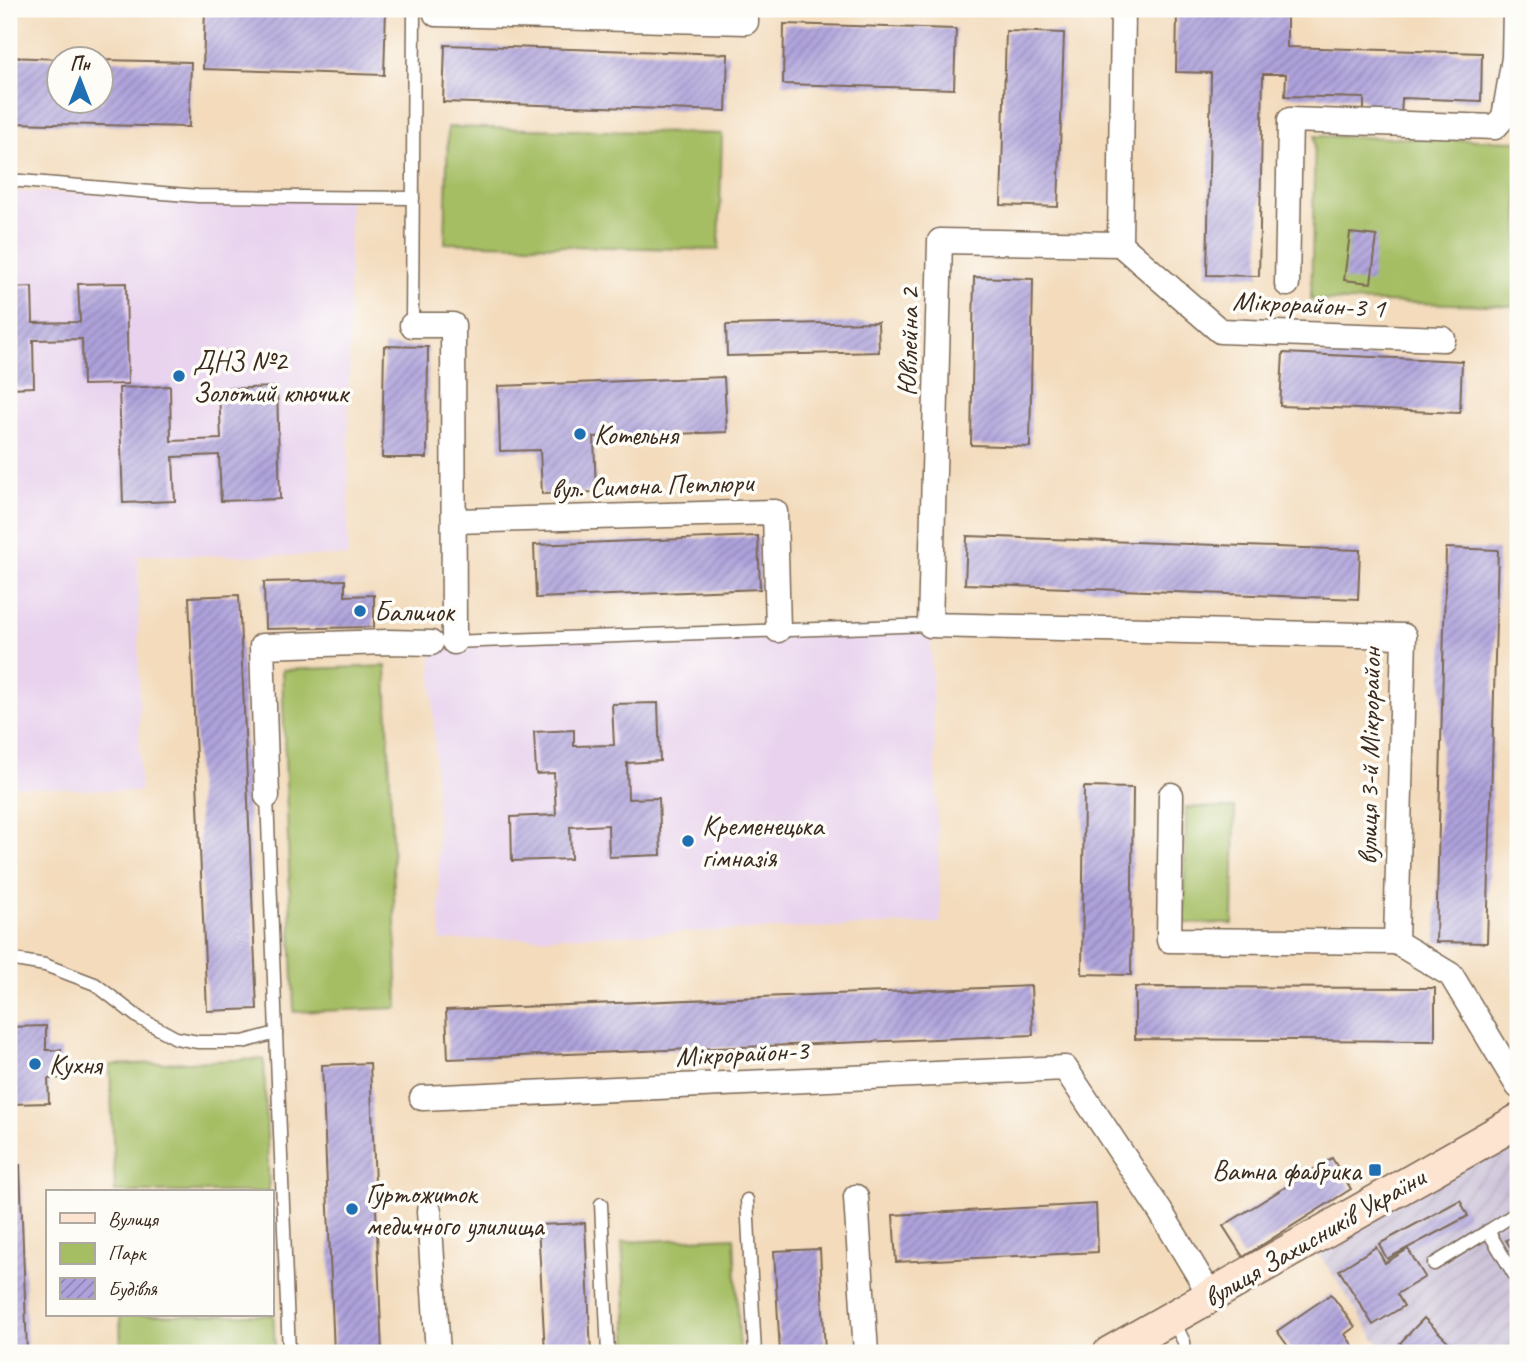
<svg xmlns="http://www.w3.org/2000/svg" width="1527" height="1362" viewBox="0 0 1527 1362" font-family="Caveat,sans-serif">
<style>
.built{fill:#e8d2ee}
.industrial{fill:url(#industrial-furrows)}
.green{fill:#a5be64;stroke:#707441;stroke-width:2}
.building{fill:url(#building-hatch)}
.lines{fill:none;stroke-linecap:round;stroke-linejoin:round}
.lane-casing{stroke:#7b6855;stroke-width:15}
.street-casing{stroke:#7b6855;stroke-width:27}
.secondary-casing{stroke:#7b6855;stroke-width:36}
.lane{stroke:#fff;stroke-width:12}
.street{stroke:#fff;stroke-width:24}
.secondary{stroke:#fde4d1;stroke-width:33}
.poi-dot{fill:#1f6fb2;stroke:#fdfcf7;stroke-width:2.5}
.labels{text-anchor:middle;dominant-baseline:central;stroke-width:7;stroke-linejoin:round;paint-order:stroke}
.street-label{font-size:28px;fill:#3b2a1e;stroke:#fdfcf7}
.poi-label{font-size:28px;fill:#3b2a1e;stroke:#fdfcf7;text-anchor:start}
</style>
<defs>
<pattern id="industrial-furrows" width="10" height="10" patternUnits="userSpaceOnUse" patternTransform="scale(1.75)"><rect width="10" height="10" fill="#c9bfd7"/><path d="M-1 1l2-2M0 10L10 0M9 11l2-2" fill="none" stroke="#aea4b8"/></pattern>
<pattern id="building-hatch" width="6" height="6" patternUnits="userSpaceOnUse" patternTransform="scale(1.75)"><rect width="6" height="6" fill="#aea2dc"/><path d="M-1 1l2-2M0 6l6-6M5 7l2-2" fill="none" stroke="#8f84b2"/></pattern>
</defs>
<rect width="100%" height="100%" fill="#fdfcf7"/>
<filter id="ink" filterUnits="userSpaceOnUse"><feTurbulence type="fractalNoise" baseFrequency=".0143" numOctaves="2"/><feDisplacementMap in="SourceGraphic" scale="14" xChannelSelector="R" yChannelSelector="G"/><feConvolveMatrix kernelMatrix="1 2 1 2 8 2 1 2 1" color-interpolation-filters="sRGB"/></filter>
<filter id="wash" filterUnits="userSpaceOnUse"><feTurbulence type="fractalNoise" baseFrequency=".00686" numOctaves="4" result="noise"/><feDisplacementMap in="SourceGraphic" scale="28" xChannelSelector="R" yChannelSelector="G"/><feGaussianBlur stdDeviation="1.57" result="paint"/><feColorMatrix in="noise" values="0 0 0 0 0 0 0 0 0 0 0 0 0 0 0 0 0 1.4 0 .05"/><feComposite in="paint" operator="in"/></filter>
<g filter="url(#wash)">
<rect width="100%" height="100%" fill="#f3dbbc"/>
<!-- built -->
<g class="built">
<polygon points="9,192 350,196 348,556 138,555 140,792 9,786"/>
<polygon points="930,625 941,923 441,941 431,643"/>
</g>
<!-- industrial -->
<polygon class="industrial" points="1518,1121 1518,1353 1391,1353 1375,1339 1310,1240"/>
<!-- green -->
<g class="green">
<polygon points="448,127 722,134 719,250 445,243"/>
<polygon points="1315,136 1518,141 1518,306 1311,300"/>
<polygon points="386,666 398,1008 294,1012 282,670"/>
<polygon points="1186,807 1235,808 1233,924 1184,923"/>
<polygon points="264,1059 269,1192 115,1192 110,1065"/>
<polygon points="734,1237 740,1353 628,1353 622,1242"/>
<polygon points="271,1244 275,1353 121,1353 120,1315 271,1315"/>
</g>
<g id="blocks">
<!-- building -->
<g class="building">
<polygon points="205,9 386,9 384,75 203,69"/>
<polygon points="1177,11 1287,13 1287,47 1482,53 1481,101 1402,98 1401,118 1364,117 1364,98 1285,96 1286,74 1263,74 1259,276 1207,275 1211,73 1176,72"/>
<polygon points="784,24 956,29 954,89 783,84"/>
<polygon points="1006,31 1064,33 1058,207 1001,205"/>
<polygon points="445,45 728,54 726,111 443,102"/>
<polygon points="9,57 60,59 60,102 102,102 102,60 191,62 189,127 9,123"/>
<polygon points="1350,233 1377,236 1371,283 1344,280"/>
<polygon points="974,277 1033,279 1030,447 971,445"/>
<polygon points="126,283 128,384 83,385 82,339 33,340 34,387 9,388 9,288 32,287 33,323 80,322 78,284"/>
<polygon points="878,322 879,352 727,356 726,325"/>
<polygon points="384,346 428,347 427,458 382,458"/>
<polygon points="1283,353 1462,361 1460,413 1280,406"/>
<polygon points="724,377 727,432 594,437 596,492 542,494 540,450 500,451 498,386"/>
<polygon points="170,386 171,441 221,439 219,389 277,387 280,499 221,501 219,455 173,457 175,501 123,503 119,388"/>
<polygon points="758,536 760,589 536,598 534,545"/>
<polygon points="967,536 1360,550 1358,599 965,584"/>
<polygon points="1446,548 1498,550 1487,943 1436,942"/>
<polygon points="345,580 345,596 374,595 374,627 265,629 264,582"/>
<polygon points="239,595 257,1009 207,1011 189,597"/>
<polygon points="658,703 660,761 627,763 628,799 659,798 661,855 609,857 608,825 570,827 571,859 512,861 511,817 556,815 554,773 536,774 534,732 574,730 574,746 614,745 612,704"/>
<polygon points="1084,787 1133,788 1131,975 1082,974"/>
<polygon points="1031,986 1033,1035 448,1059 446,1010"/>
<polygon points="1135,987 1435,988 1435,1041 1135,1039"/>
<polygon points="46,1026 46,1050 61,1050 61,1078 48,1079 49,1103 9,1104 9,1027"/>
<polygon points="370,1063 382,1353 334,1353 322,1065"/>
<polygon points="1332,1158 1351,1189 1243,1257 1223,1226"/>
<polygon points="20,1165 27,1353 9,1353 9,1166"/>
<polygon points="1460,1200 1468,1216 1387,1259 1379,1244"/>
<polygon points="1096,1204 1098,1252 896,1262 893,1215"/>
<polygon points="585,1223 591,1353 545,1353 538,1225"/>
<polygon points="1518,1233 1518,1260 1506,1240"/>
<polygon points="1376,1247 1385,1263 1408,1249 1425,1277 1397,1294 1404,1306 1373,1325 1339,1270"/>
<polygon points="820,1249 825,1353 780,1353 774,1251"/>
<polygon points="1331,1294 1355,1327 1345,1334 1357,1352 1354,1353 1293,1353 1277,1331"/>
<polygon points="1424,1318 1460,1353 1410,1353 1400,1343"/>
</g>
</g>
</g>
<g filter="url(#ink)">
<use href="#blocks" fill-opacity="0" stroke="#7b6855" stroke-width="2"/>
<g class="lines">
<defs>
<g id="lane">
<polyline points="9,180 198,196 413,198"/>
<polyline points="412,325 414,9"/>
<polyline points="451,642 930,625"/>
<polyline points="9,959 45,965 95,984 139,1018 176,1038 198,1042 243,1042 276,1033 267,796"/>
<polyline points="276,1033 289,1353"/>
<polyline points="747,1200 755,1353"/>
<polyline points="601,1204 608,1353"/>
<polyline points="1518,1212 1488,1231 1518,1281"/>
<polyline points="1434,1264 1488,1231"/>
<polyline points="1172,1318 1184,1342 1185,1353"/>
</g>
<g id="street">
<polyline points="436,14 746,22 746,9"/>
<polyline points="1120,244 940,241 930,625 1404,636 1396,942 1451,975 1518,1086"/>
<polyline points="1120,244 1220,331 1443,339"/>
<polyline points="1120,244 1123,9"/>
<polyline points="1287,284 1290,120 1495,127 1504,117 1514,58 1515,9"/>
<polyline points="412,325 453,325 454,642"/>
<polyline points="455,521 775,512 778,630"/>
<polyline points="1171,795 1169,940 1396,942"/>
<polyline points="267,796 262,646 388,642 431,643"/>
<polyline points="422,1098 1065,1068 1160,1211 1211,1296"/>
<polyline points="856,1197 866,1353"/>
<polyline points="429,1211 438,1353"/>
</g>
<polyline id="secondary" points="1110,1353 1518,1121"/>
</defs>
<!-- lane casing -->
<use href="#lane" class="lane-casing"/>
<!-- street casing -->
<use href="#street" class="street-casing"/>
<!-- secondary casing -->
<use href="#secondary" class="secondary-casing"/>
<!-- lane -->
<use href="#lane" class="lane"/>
<!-- street -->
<use href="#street" class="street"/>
<!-- secondary -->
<use href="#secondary" class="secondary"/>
</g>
</g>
<!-- markers -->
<g class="poi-dot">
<circle cx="179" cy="376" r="7"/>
<circle cx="580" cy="434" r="7"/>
<circle cx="360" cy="611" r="7"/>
<circle cx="688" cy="841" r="7"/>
<circle cx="35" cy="1064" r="7"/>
<rect x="1368" y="1163" width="14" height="14" rx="3.5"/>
<circle cx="352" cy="1209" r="7"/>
</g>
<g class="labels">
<!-- street labels -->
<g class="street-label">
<text transform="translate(1309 304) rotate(3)">Мікрорайон-3 1</text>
<text transform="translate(908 342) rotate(-89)">Ювілейна 2</text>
<text transform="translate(652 485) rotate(-2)">вул. Симона Петлюри</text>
<text transform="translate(1369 756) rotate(-89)">вулиця 3-й Мікрорайон</text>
<text transform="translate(742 1053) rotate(-3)">Мікрорайон-3</text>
<text transform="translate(1314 1237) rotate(-30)">вулиця Захисників України</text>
</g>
<!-- poi labels -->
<g class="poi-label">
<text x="193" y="360">ДНЗ №2<tspan x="193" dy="32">Золотий ключик</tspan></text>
<text x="594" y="434">Котельня</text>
<text x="374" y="611">Баличок</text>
<text x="702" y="825">Кременецька<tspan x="702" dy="32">гімназія</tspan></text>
<text x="49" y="1064">Кухня</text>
<text x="1361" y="1170" text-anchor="end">Ватна фабрика</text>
<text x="366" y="1193">Гуртожиток<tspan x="366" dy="32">медичного улилища</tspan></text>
</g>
</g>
<!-- margin -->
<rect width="1527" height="1362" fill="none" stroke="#fdfcf7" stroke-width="35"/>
<!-- legend -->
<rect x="46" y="1190" width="228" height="126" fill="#fdfcf7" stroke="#afa8a0" stroke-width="2"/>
<rect x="60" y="1213" width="35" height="10" fill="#fde4d1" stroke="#afa8a0" stroke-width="2"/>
<text x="108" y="1226" font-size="21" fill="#3b2a1e">Вулиця</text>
<rect x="60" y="1243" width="35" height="21" fill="#a5be64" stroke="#afa8a0" stroke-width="2"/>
<text x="108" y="1260" font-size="21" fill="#3b2a1e">Парк</text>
<rect x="60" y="1278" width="35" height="21" fill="url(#building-hatch)" stroke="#afa8a0" stroke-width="2"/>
<text x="108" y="1296" font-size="21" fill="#3b2a1e">Будівля</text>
<!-- north arrow -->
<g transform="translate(80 80)"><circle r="33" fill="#fdfcf7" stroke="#afa8a0" stroke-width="2"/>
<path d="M0-5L12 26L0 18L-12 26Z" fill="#1f6fb2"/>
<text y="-10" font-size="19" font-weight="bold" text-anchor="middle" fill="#3b2a1e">Пн</text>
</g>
</svg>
